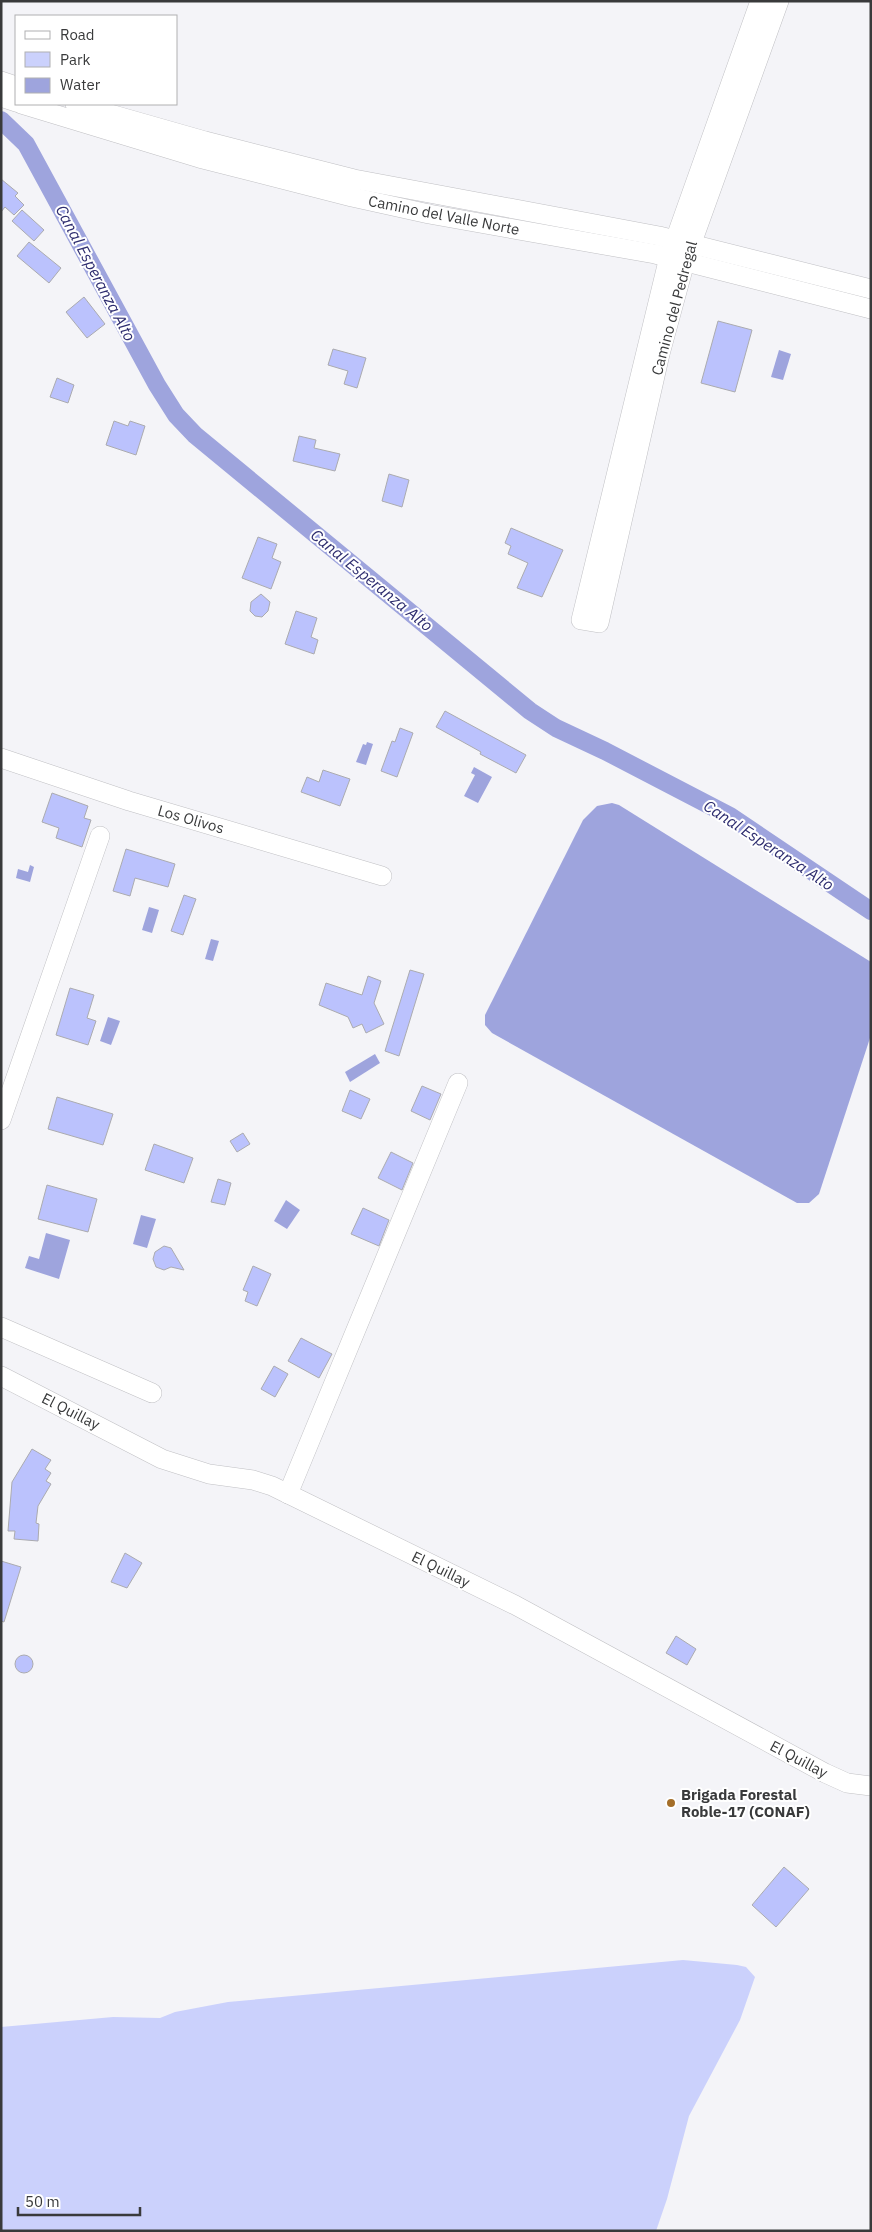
<svg xmlns="http://www.w3.org/2000/svg" width="872" height="2232" viewBox="0 0 872 2232" font-family="'IBM Plex Sans',sans-serif">
<style>
.green{fill:#cbd1fc}
.water{fill:#9ea4dd}
.lines{fill:none;stroke-linecap:round;stroke-linejoin:round}
.canal{stroke:#9ea4dd;stroke-width:18}
.building{fill:#bbc2fd;stroke:#ababaf}
.minor-casing{stroke:#c0c0c4;stroke-width:20}
.minor{stroke:#fff;stroke-width:19}
.poi-dot{fill:#a46e29;stroke:#fff;stroke-width:2}
.labels{text-anchor:middle;dominant-baseline:central;stroke-width:4;stroke-linejoin:round;paint-order:stroke}
.street-label{font-size:15px;fill:#393a3b;stroke:#fff}
.poi-label{font-size:15px;font-weight:bold;fill:#393a3b;stroke:#fff;text-anchor:start}
.water-label{font-size:16px;font-style:italic;fill:#2e2d6f;stroke:#fff}
</style>
<rect width="100%" height="100%" fill="#f4f4f8"/>
<!-- green -->
<polygon class="green" points="683,1960 737,1965 746,1967 755,1977 740,2020 689,2116 667,2199 656,2231 1,2231 1,2027 113,2017 160,2018 175,2012 228,2002"/>
<!-- water -->
<g class="water">
<polygon points="779,350 791,354 783,380 771,377"/>
<polygon points="367,742 373,744 366,765 356,762 363,744 366,745"/>
<polygon points="474,767 492,777 478,803 464,796 475,775 471,773"/>
<polygon points="612,803 619,805 871,962 871,1035 819,1194 809,1203 797,1203 492,1033 485,1025 485,1015 583,820 597,806"/>
<polygon points="30,865 34,867 30,882 16,878 18,869 28,872"/>
<polygon points="149,907 159,910 152,933 142,930"/>
<polygon points="211,939 219,941 213,961 205,959"/>
<polygon points="108,1017 120,1021 111,1045 100,1041"/>
<polygon points="375,1054 380,1063 350,1082 345,1072"/>
<polygon points="286,1200 300,1210 287,1229 274,1221"/>
<polygon points="141,1215 156,1219 147,1248 133,1244"/>
<polygon points="46,1233 70,1240 59,1279 25,1268 29,1256 39,1259"/>
</g>
<g class="lines">
<!-- canal -->
<polyline class="canal" points="1,120 26,144 157,385 176,415 195,435 530,711 556,728 605,751 730,816 871,911"/>
</g>
<!-- building -->
<g class="building">
<polygon points="1,179 18,193 15,196 24,205 14,215 5,207 1,212"/>
<polygon points="22,210 44,230 34,241 12,221"/>
<polygon points="29,242 61,268 49,283 17,256"/>
<polygon points="84,297 105,324 87,338 66,312"/>
<polygon points="718,321 752,330 735,392 701,383"/>
<polygon points="333,349 366,358 357,388 344,384 348,371 328,365"/>
<polygon points="57,378 74,385 68,403 50,397"/>
<polygon points="114,421 128,426 130,421 145,426 136,455 106,445"/>
<polygon points="299,436 316,440 314,448 340,454 335,471 293,461"/>
<polygon points="389,474 409,480 402,507 382,501"/>
<polygon points="511,528 563,550 542,597 517,588 528,563 508,554 511,546 505,543"/>
<polygon points="258,537 277,544 272,558 281,562 271,589 242,578"/>
<polygon points="261,594 270,602 268,611 262,617 255,616 250,611 251,602"/>
<polygon points="296,611 317,618 311,637 318,640 314,654 285,644"/>
<polygon points="445,711 526,755 516,773 480,754 481,752 436,727"/>
<polygon points="400,728 413,733 397,777 381,771 392,741 395,742"/>
<polygon points="323,770 350,779 340,806 301,792 307,777 319,782"/>
<polygon points="52,793 88,806 84,818 91,820 82,847 56,838 59,828 42,822"/>
<polygon points="126,849 175,864 168,887 135,878 130,896 113,891"/>
<polygon points="184,895 196,899 183,935 171,931"/>
<polygon points="410,970 424,974 399,1056 385,1051"/>
<polygon points="368,976 381,981 374,1003 384,1024 366,1033 362,1024 353,1028 348,1017 319,1005 326,983 362,995"/>
<polygon points="70,988 94,995 87,1018 96,1021 88,1045 56,1035"/>
<polygon points="422,1086 441,1094 430,1120 411,1111"/>
<polygon points="350,1090 370,1099 361,1119 342,1111"/>
<polygon points="57,1097 113,1114 103,1145 48,1129"/>
<polygon points="243,1133 250,1144 237,1152 230,1141"/>
<polygon points="154,1144 193,1158 184,1183 145,1170"/>
<polygon points="391,1152 413,1163 402,1190 378,1178"/>
<polygon points="218,1179 231,1183 225,1205 211,1202"/>
<polygon points="47,1185 97,1199 88,1232 38,1219"/>
<polygon points="363,1208 389,1220 379,1246 351,1234"/>
<polygon points="164,1246 171,1248 184,1270 171,1267 164,1270 156,1267 153,1259 155,1252"/>
<polygon points="253,1266 271,1274 257,1306 245,1301 248,1292 243,1290"/>
<polygon points="301,1338 332,1354 319,1378 288,1361"/>
<polygon points="274,1366 288,1374 275,1397 261,1389"/>
<polygon points="32,1449 51,1460 45,1469 51,1473 46,1481 51,1484 38,1506 36,1523 39,1524 38,1541 14,1539 15,1531 8,1531 12,1482"/>
<polygon points="125,1553 142,1563 127,1588 111,1582"/>
<polygon points="1,1561 21,1567 4,1622 1,1621"/>
<polygon points="676,1636 696,1649 687,1665 666,1653"/>
<circle cx="24" cy="1664" r="9"/>
<polygon points="784,1867 809,1889 776,1927 752,1905"/>
</g>
<g class="lines">
<defs>
<g id="minor">
<polyline points="760,1 669,257 581,620 599,623 660,354 685,262 779,1"/>
<polyline points="1,81 16,86"/>
<polyline points="1,97 16,102"/>
<polyline points="21,104 199,158 352,197 429,214 655,254 871,309"/>
<polyline points="75,104 205,141 354,179 659,236 871,289"/>
<polyline points="1,758 129,801 382,876"/>
<polyline points="1,1120 100,836"/>
<polyline points="1,1327 152,1393"/>
<polyline points="1,1376 162,1459 209,1474 253,1480 272,1486 515,1605 825,1773 847,1783 871,1786"/>
<polyline points="288,1494 458,1083"/>
</g>
</defs>
<!-- minor casing -->
<use href="#minor" class="minor-casing"/>
<!-- minor -->
<use href="#minor" class="minor"/>
</g>
<!-- markers -->
<circle class="poi-dot" cx="671" cy="1803" r="5"/>
<g class="labels">
<!-- street labels -->
<g class="street-label">
<text transform="translate(444 215) rotate(11)">Camino del Valle Norte</text>
<text transform="translate(674 308) rotate(-75)">Camino del Pedregal</text>
<text transform="translate(191 819) rotate(16)">Los Olivos</text>
<text transform="translate(71 1411) rotate(27)">El Quillay</text>
<text transform="translate(441 1569) rotate(26)">El Quillay</text>
<text transform="translate(799 1759) rotate(28)">El Quillay</text>
</g>
<!-- poi labels -->
<g class="poi-label">
<text x="681" y="1794">Brigada Forestal<tspan x="681" dy="17">Roble-17 (CONAF)</tspan></text>
</g>
<!-- water labels -->
<g class="water-label">
<text transform="translate(96 273) rotate(62)">Canal Esperanza Alto</text>
<text transform="translate(372 580) rotate(39)">Canal Esperanza Alto</text>
<text transform="translate(769 845) rotate(33)">Canal Esperanza Alto</text>
</g>
</g>
<!-- border -->
<rect width="872" height="2232" fill="none" stroke="#393a3b" stroke-width="5"/>
<!-- legend -->
<rect x="15" y="15" width="162" height="90" fill="#ffffff" stroke="#b0b0b1"/>
<rect x="25" y="31" width="25" height="8" fill="#ffffff" stroke="#b0b0b1"/>
<text x="60" y="40" font-size="15" fill="#393a3b">Road</text>
<rect x="25" y="52" width="25" height="15" fill="#cbd1fc" stroke="#b0b0b1"/>
<text x="60" y="65" font-size="15" fill="#393a3b">Park</text>
<rect x="25" y="78" width="25" height="15" fill="#9ea4dd" stroke="#b0b0b1"/>
<text x="60" y="90" font-size="15" fill="#393a3b">Water</text>
<!-- scale -->
<path d="M18 2207v8h122v-8" fill="none" stroke="#393a3b" stroke-width="2.5"/>
<text x="25" y="2207" font-size="15" fill="#393a3b" stroke="#ffffff" stroke-width="4" paint-order="stroke">50 m</text>
</svg>
